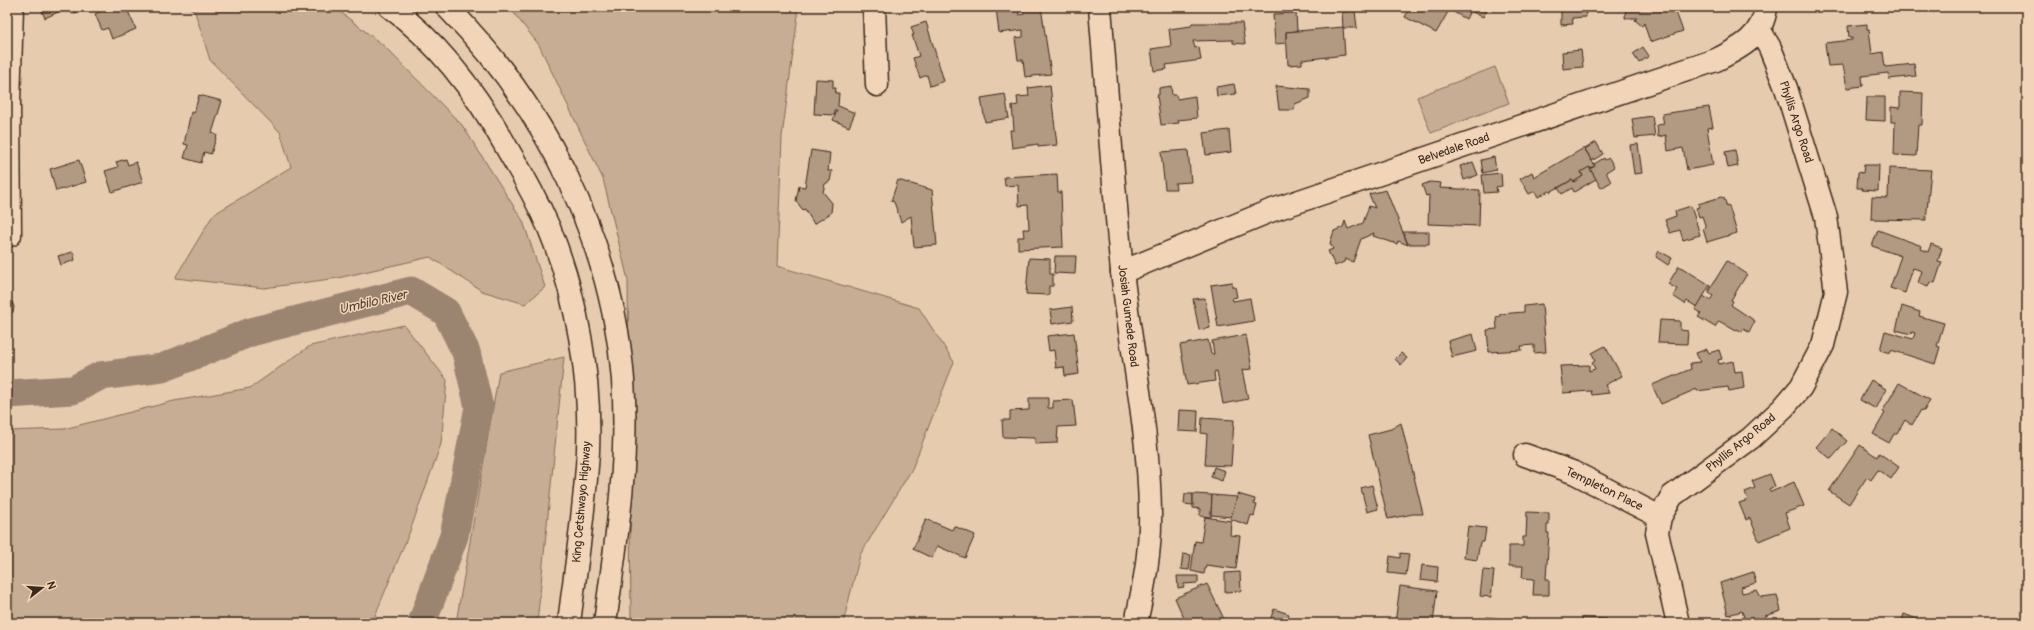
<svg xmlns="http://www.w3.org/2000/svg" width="2034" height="630" viewBox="0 0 2034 630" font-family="Pangolin,sans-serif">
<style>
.green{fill:#c7ad94;stroke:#816c59}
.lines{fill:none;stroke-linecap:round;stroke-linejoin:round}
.river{stroke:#9c8570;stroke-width:29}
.building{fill:#b19982;stroke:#3b2a1e}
.minor-casing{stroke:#3b2a1e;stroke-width:25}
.major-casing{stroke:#3b2a1e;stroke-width:25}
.highway-casing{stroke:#3b2a1e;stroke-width:25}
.minor{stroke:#f2d5b8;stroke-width:22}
.major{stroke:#f2d5b8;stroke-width:22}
.highway{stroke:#f2d5b8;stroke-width:22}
.labels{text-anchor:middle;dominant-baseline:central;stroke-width:3;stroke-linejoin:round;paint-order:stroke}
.street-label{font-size:12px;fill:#3b2a1e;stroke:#f2d5b8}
.water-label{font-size:13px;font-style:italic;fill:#534132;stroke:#f2d5b8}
</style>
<rect width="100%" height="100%" fill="#e7cbaf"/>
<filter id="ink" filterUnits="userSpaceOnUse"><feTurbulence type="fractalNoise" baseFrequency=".025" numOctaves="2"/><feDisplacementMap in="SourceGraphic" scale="8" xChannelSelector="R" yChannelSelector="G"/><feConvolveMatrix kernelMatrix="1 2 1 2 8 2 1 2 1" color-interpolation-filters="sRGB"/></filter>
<g filter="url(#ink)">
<!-- green -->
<g class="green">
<polygon points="188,7 334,7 384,46 462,125 523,221 545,287 525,304 482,291 430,257 338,278 264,288 175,278 213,215 291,167 280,132 210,60 195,12"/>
<polygon points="509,7 795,7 798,15 782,137 777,266 919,308 954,362 912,469 860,555 843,623 631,623 628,280 603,179 539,45"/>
<polygon points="1495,67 1509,103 1431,133 1417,97"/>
<polygon points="404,325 447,380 441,444 410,531 372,623 7,623 7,431 64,429 174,401 250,388 310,346"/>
<polygon points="564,357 537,623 456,623 499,372"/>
</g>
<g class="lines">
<!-- river -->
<polyline class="river" points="7,394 73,390 100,376 162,368 251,332 411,291 446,312 466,352 479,407 454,536 422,623"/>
</g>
<!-- building -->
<g class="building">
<polygon points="40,7 89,7 72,14 69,7 45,18"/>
<polygon points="110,7 126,7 136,29 112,39 108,28 102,30 95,14"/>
<polygon points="1001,7 1018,7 1019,15 1024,14 1023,7 1041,7 1051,74 1025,77 1023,60 1018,60 1015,38 1023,37 1023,30 999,33 996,8"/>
<polygon points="1410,7 1439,7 1448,12 1436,33 1405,17"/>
<polygon points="1452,7 1489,7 1483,17 1470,11 1466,19 1450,10"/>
<polygon points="1561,7 1585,7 1586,17 1572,18 1573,24 1561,25"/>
<polygon points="1626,7 1666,7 1667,10 1674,7 1683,31 1650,42 1644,23 1642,26 1635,20 1637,18 1625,18"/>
<polygon points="1355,11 1357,28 1343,28 1342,12"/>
<polygon points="1296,13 1297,31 1286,32 1286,43 1275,44 1273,14"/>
<polygon points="926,22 944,81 930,86 927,75 920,78 913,58 919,56 912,35 914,35 911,27"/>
<polygon points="1192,23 1242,23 1245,44 1233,43 1233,40 1193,41 1195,48 1199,47 1201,60 1166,65 1167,69 1154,71 1151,49 1171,46 1169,29 1191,26"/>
<polygon points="1867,24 1867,29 1869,29 1872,54 1883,52 1885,67 1914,64 1916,76 1889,79 1888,73 1862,76 1863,86 1847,88 1843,65 1828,66 1825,43 1852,40 1852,38 1849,38 1848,26"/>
<polygon points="1343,27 1345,55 1302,60 1302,64 1288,65 1286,32"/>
<polygon points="1643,47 1649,56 1639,63 1633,54"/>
<polygon points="1581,50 1583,67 1563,69 1562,52"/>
<polygon points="816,79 833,80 833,88 836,88 835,93 839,93 838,106 855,113 849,127 833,120 837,110 835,110 835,115 814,114"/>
<polygon points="1234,84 1236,94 1217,96 1216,87"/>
<polygon points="1050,85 1057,145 1038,147 1038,144 1012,148 1010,130 1014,130 1012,106 1018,105 1017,97 1029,96 1028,88"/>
<polygon points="1171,86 1172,95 1176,95 1177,99 1195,96 1197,118 1178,120 1179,123 1161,125 1157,95 1159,95 1159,88"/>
<polygon points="1276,86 1310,89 1310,98 1295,104 1294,110 1279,110"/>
<polygon points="1900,92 1923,93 1922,125 1918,125 1916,156 1894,155 1895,122 1891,122 1891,107 1900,108"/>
<polygon points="1005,94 1009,118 985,122 981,98"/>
<polygon points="199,95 222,101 212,133 217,135 211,154 204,152 201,163 184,158 188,145 184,144 191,112 194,113"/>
<polygon points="1867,97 1885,97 1885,121 1866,120"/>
<polygon points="1709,107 1713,127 1707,128 1713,165 1687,170 1683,148 1668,151 1666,135 1658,137 1657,125 1664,124 1662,114"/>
<polygon points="1652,116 1655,136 1635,138 1632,119"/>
<polygon points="1229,130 1231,152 1206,155 1203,133"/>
<polygon points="1596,142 1603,154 1592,161 1585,149"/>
<polygon points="1638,144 1642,173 1634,174 1630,145"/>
<polygon points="1584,148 1595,166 1581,172 1583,176 1574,182 1572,180 1550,192 1549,191 1538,197 1535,191 1529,194 1520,179 1532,172 1534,177"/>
<polygon points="811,150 830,153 828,171 832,171 830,181 825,184 823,192 832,203 831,213 814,224 805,209 803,210 796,201 799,186 805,187"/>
<polygon points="1188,150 1191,182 1175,183 1176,189 1165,189 1161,152"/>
<polygon points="1735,150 1738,166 1728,168 1725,152"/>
<polygon points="1494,157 1496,170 1483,173 1481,160"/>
<polygon points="1604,158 1605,160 1609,158 1614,167 1606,172 1611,182 1601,188 1590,169 1595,166 1594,164"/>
<polygon points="126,159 128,165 136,162 143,182 112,192 105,171 118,167 116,162"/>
<polygon points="79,160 86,182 56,191 50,169"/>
<polygon points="1473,162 1478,175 1464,180 1460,166"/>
<polygon points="1864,165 1879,165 1878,191 1862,190 1862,188 1857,188 1858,172 1863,173"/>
<polygon points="1589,167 1596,179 1574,192 1572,188 1562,194 1558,188 1572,180 1574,182 1583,176 1581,172"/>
<polygon points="1889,168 1931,170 1926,220 1871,219 1872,197 1888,198"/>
<polygon points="1501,173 1502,186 1496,187 1497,192 1484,193 1482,175"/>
<polygon points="1057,174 1058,192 1061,192 1063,247 1018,249 1018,237 1024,237 1023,229 1029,229 1028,205 1019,206 1018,185 1005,186 1004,177"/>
<polygon points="898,180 932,190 937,245 914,247 911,216 901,222 894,202 891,201"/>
<polygon points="1430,182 1441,183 1440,188 1480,190 1479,226 1428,224 1429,195 1426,196 1422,185"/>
<polygon points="1386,190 1408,245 1398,241 1397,244 1373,236 1374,233 1361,239 1353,262 1345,259 1344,262 1335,266 1328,251 1333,249 1330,243 1334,231 1343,227 1345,221 1348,229 1363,223 1369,206 1375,208 1369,194"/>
<polygon points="1721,197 1724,198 1727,207 1729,206 1737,233 1707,242 1703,229 1706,228 1702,216 1699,217 1696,208 1699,207 1698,204"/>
<polygon points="1691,206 1700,235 1683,240 1680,230 1670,233 1665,220 1676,216 1675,211"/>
<polygon points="1878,230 1922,246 1921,249 1928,252 1931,244 1942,248 1938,261 1942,262 1935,283 1930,282 1928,287 1918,283 1922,271 1913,268 1905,293 1890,288 1901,256 1872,246"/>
<polygon points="1403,232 1429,232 1429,244 1408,244"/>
<polygon points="1659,251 1672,258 1668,265 1656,257"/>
<polygon points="73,252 75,260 61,265 58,256"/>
<polygon points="1055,256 1076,256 1075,274 1054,273"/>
<polygon points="1029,258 1050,259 1050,274 1053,274 1053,286 1049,286 1049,295 1026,294"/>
<polygon points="1727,261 1747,274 1731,300 1733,301 1731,305 1755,321 1749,332 1743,329 1742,332 1737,329 1736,331 1719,321 1715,327 1698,317 1701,313 1695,309 1703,296 1710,300 1713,296 1709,293 1709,290"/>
<polygon points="1679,266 1710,285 1697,307 1687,301 1685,304 1673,296 1677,289 1668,284"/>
<polygon points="1232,282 1232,287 1235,287 1237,297 1232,298 1233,301 1250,298 1254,321 1218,327 1211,285"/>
<polygon points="7,298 12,302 14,307 13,312 7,318"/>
<polygon points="1205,298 1210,328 1199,330 1193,299"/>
<polygon points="1542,304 1546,352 1534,353 1534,345 1521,346 1522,350 1489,352 1487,330 1497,329 1496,317 1500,316 1500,314 1524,312 1524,306"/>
<polygon points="1902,306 1920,312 1919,316 1944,323 1937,346 1940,347 1935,364 1891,350 1890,353 1880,350 1885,331 1913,339 1915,333 1912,332 1911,334 1896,330"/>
<polygon points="1072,307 1073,321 1052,324 1050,310"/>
<polygon points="1660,320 1680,321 1680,330 1688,331 1687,344 1658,343"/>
<polygon points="1074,333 1079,374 1065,376 1064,367 1056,368 1054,350 1049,351 1047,336"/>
<polygon points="1473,334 1477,351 1452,357 1448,341"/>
<polygon points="1246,335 1252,369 1242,370 1248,399 1223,404 1217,371 1214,372 1215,381 1187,385 1180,345 1208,340 1211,354 1214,354 1212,341"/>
<polygon points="1605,346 1622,376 1605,385 1609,393 1592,395 1591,391 1563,393 1560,366 1589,365 1589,371 1595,369 1592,363 1595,361 1592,353"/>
<polygon points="1707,349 1709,353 1719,350 1722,359 1718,360 1719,364 1733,361 1735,372 1742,371 1744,388 1729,391 1728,387 1697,391 1697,389 1661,404 1652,385 1691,369 1690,363 1700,362 1696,353"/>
<polygon points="1401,353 1407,358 1401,365 1395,359"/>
<polygon points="1871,380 1886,389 1876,409 1860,400"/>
<polygon points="1899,383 1930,400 1924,411 1921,410 1912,425 1905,420 1897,434 1894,434 1889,443 1873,434 1885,413 1882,412"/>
<polygon points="1029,398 1048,398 1048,408 1053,408 1053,401 1073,400 1076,426 1058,427 1057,443 1035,444 1035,438 1003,437 1002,420 1010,420 1010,411 1029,410"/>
<polygon points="1179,410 1198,411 1197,432 1178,431"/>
<polygon points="1202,418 1234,420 1231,466 1205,465 1207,434 1201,433"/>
<polygon points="1401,423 1423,514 1413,514 1388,519 1368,435 1391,429"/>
<polygon points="1832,428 1847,441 1831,459 1816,447"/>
<polygon points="1860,445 1877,457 1879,453 1899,467 1891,479 1878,470 1871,480 1867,477 1849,504 1829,491"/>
<polygon points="1214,467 1225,471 1222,481 1211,477"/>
<polygon points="1770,474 1775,486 1769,489 1771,492 1794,482 1804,506 1785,513 1790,528 1759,541 1750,518 1746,520 1739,503 1748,500 1745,492 1755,488 1752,481"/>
<polygon points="1372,485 1378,509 1367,512 1361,488"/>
<polygon points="1185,494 1193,494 1193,505 1184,504"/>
<polygon points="1193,494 1212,495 1211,517 1200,516 1200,509 1193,508"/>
<polygon points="1238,494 1255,499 1254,504 1257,505 1254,516 1251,515 1248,525 1230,519"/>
<polygon points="1212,495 1237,497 1231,517 1211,515"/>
<polygon points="1527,512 1549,513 1549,525 1547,525 1547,533 1549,533 1546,579 1549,579 1549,595 1533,595 1534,579 1522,578 1523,566 1509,566 1509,546 1523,546 1523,537 1526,537"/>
<polygon points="1205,517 1231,521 1230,535 1240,536 1236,569 1206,565 1204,574 1191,571 1195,541 1201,542"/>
<polygon points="926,519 952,530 954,526 975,535 965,558 937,546 932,558 913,549"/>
<polygon points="1468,526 1486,528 1484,542 1480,542 1477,560 1464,558"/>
<polygon points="1400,553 1409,554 1406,575 1388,573 1390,556 1400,558"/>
<polygon points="1183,554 1191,555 1189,570 1181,569"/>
<polygon points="1422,565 1438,567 1437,582 1420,580"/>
<polygon points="1483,570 1494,571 1491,597 1480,596"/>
<polygon points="1240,572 1241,591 1225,592 1225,573"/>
<polygon points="1753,572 1756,583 1741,587 1742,593 1757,590 1761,597 1777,595 1781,611 1765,616 1767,623 1739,623 1738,619 1744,617 1742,611 1728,615 1720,583"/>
<polygon points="1177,576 1198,576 1198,583 1184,584 1184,587 1178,588"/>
<polygon points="1207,584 1226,623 1192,623 1191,620 1186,623 1175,598"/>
<polygon points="1400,586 1437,591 1433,623 1395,623"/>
<polygon points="1274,609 1289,614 1286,623 1269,623"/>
<polygon points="1904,614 1927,623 1901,623"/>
<polygon points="1487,617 1504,619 1503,623 1486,623"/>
<polygon points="1582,618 1607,619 1607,623 1582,623"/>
</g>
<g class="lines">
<defs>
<g id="minor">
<polyline points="874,7 877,85"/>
<polyline points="10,235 9,103 12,7"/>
<path d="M1122,272L1270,211L1716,60C1740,48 1763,37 1766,7"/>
<polyline points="1525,455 1575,473 1660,517"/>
<polyline points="1678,623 1657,533 1660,517 1672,496 1751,438 1783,408 1801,387 1823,345 1836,292 1826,217 1786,88 1770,48 1759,29"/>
</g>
<path id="major" d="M1100,7C1107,95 1113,183 1122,271C1131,351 1149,431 1150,512C1151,550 1144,586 1136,623"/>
<g id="highway">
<path d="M390,7C439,43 479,97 508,150C523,175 537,201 549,228C577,296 591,377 588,451C585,508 576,566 569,623"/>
<path d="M447,7C545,106 612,240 623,380C629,462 616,543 605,623"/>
</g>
</defs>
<!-- minor casing -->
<use href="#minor" class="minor-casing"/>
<!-- major casing -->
<use href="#major" class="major-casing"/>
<!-- highway casing -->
<use href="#highway" class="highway-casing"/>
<!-- minor -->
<use href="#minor" class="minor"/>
<!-- major -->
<use href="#major" class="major"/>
<!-- highway -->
<use href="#highway" class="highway"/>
</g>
</g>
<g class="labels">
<!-- street labels -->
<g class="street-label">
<text transform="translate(1796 122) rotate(72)">Phyllis Argo Road</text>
<text transform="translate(1454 149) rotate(-19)">Belvedale Road</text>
<text transform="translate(1128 316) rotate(83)">Josiah Gumede Road</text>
<text transform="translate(1741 443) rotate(-39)">Phyllis Argo Road</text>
<text transform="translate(1604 489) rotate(26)">Templeton Place</text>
<text transform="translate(582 502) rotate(-85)">King Cetshwayo Highway</text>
</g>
<!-- water labels -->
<g class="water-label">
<text transform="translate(373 302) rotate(-13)">Umbilo River</text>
</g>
</g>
<!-- margin -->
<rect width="2034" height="630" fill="none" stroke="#f2d5b8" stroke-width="24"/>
<rect x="12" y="12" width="2010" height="606" fill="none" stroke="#3b2a1e" stroke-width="1.5" filter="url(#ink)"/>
<!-- north arrow -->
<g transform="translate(42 588) rotate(73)" stroke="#f2d5b8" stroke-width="3" paint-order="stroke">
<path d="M0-3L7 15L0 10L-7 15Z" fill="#3b2a1e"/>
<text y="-6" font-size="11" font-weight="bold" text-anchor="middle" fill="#3b2a1e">N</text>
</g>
</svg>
